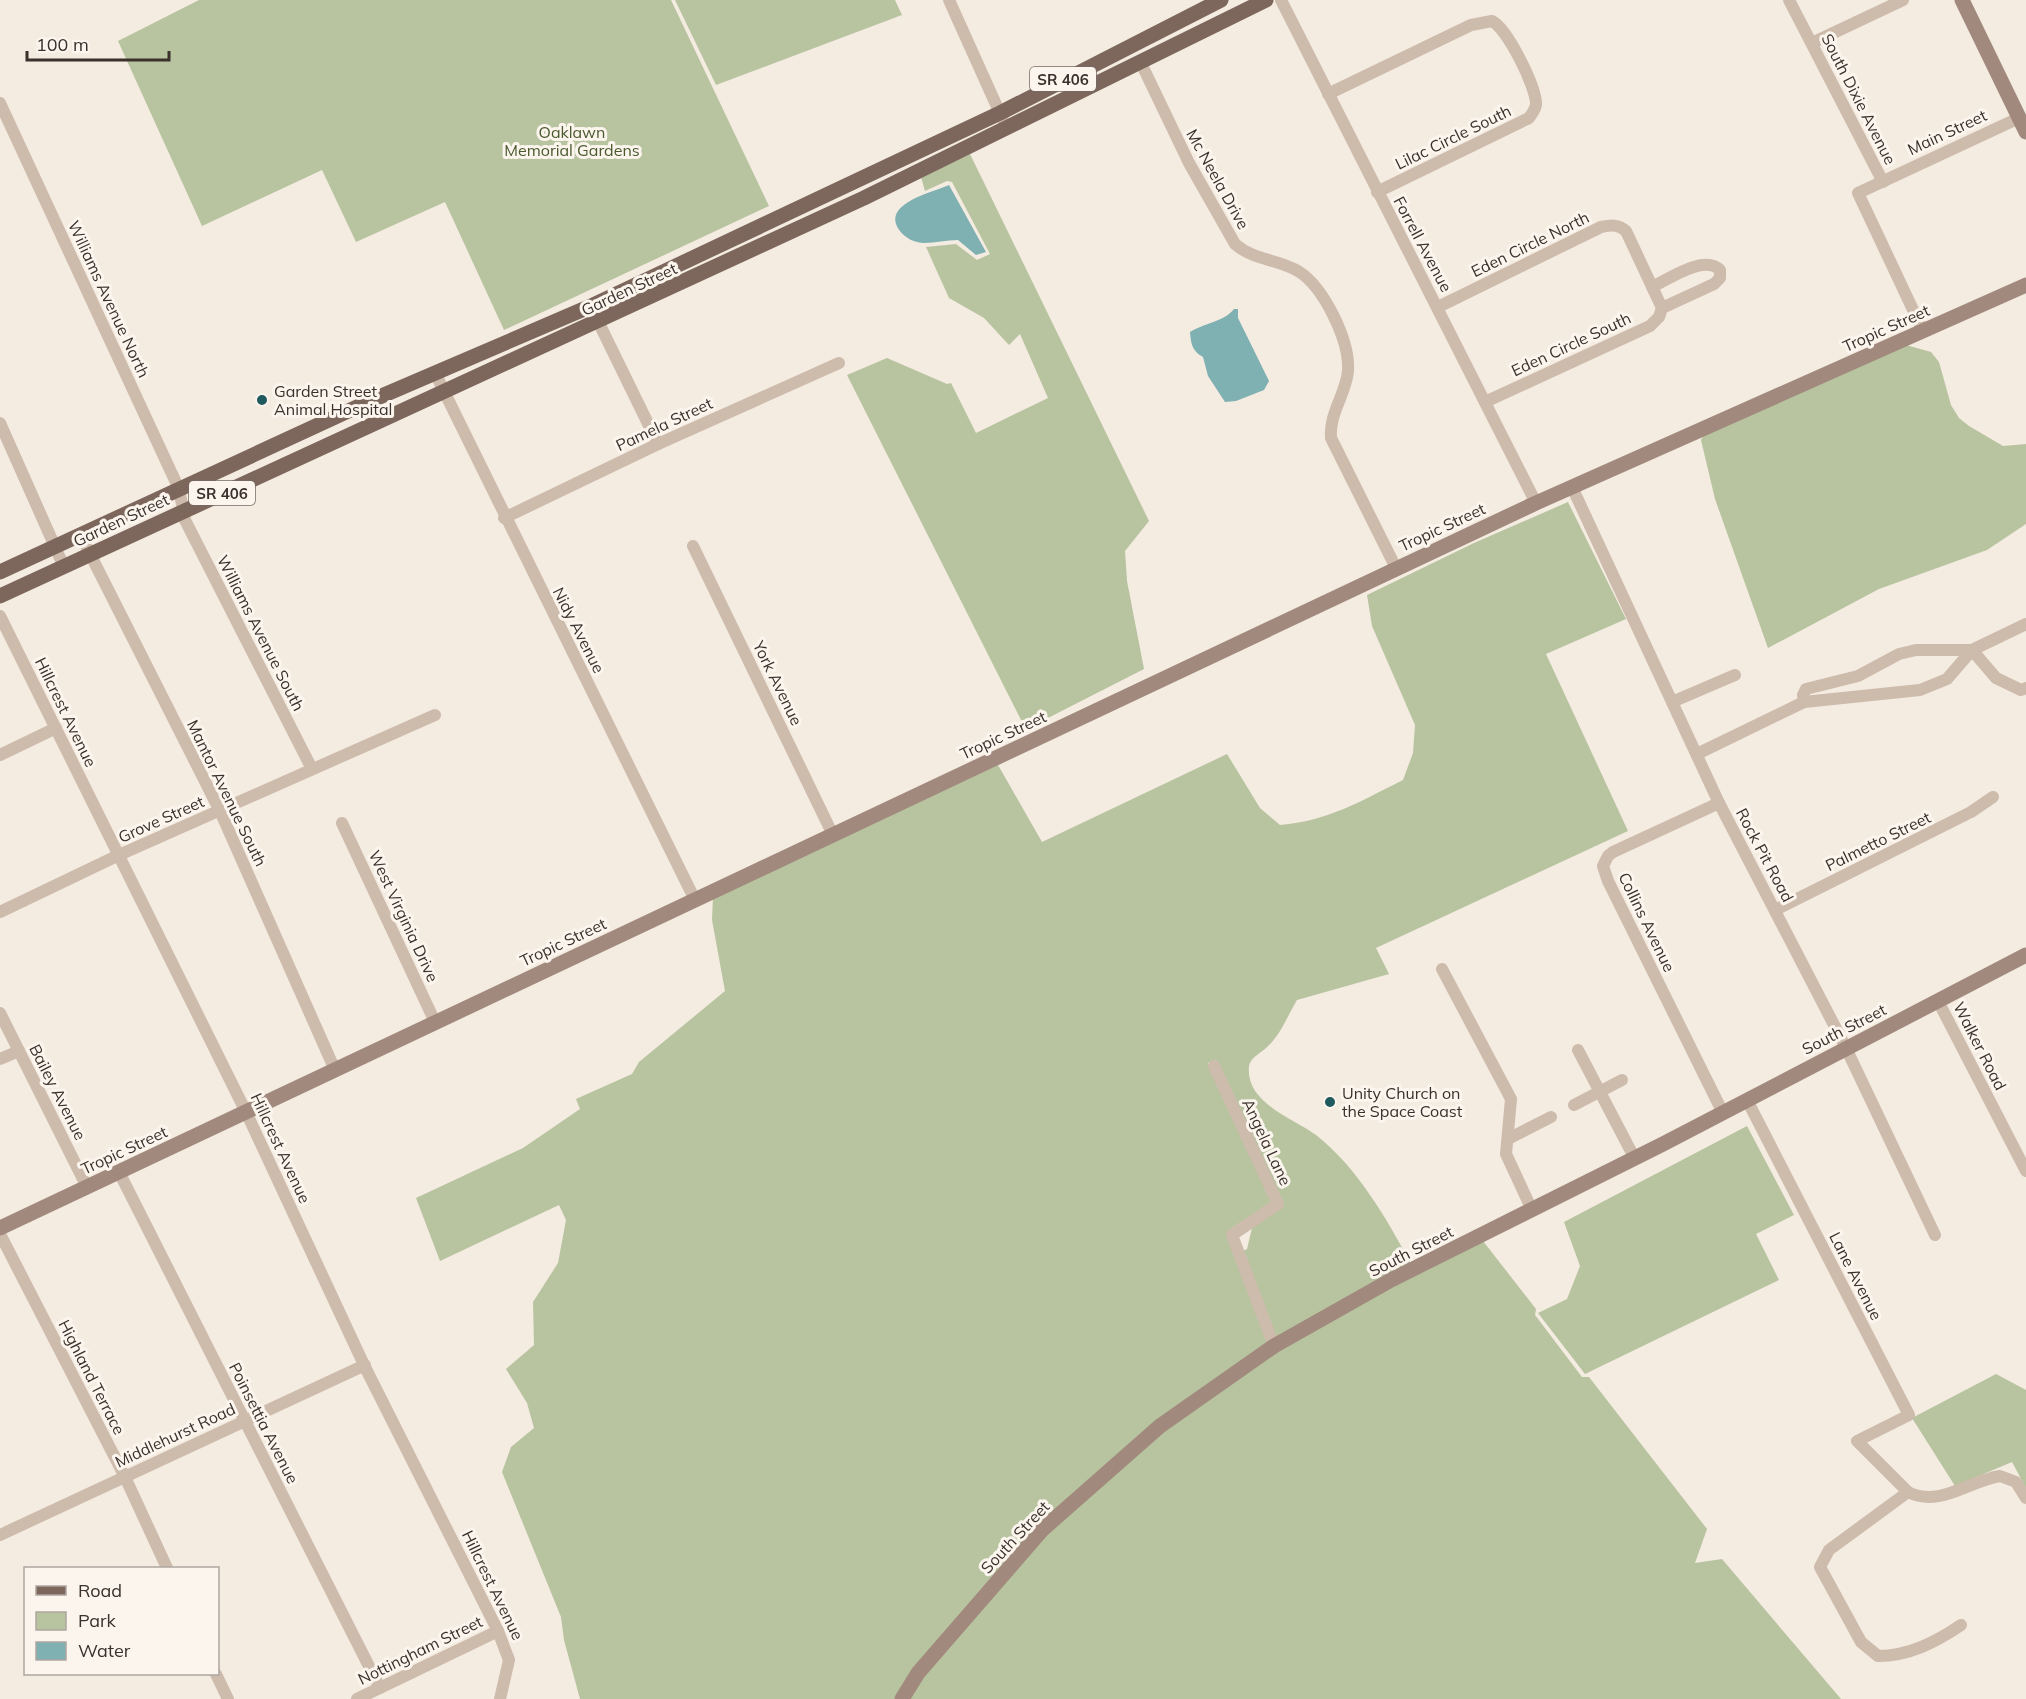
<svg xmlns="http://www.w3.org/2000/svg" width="2026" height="1699" viewBox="0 0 2026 1699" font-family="Mulish,sans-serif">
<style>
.green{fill:#b8c4a0}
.water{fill:#7fb0b2}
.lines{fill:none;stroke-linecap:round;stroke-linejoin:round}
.street{stroke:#cdbbac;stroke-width:12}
.secondary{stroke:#a18a7d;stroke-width:15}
.primary{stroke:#7d675c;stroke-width:15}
.poi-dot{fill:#1f5a5e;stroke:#fbf5ee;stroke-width:2}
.labels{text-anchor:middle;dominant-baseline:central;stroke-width:6;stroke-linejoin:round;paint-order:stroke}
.shield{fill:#fbf5ee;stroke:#756b66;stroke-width:1.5}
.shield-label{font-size:15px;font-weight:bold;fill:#3b302b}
.street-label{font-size:16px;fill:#3b302b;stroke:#fbf5ee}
.park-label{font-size:16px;fill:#4a5a2e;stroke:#fbf5ee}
.poi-label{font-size:16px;fill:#3b302b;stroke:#fbf5ee;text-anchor:start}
</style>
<rect width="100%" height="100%" fill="#f4ebe1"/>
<!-- green -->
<g class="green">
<polygon points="199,0 671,0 769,206 504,330 445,202 356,242 322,170 202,226 118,41"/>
<polygon points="675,0 895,0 902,15 716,85"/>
<polygon points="970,154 1149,521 1125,551 1127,581 1144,669 1046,719 1021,720 847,375 887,358 947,384 951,383 976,433 1048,398 1020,334 1009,345 984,318 949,298 926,247 956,244 977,260 990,254 952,182 947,181 925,191 921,177"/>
<polygon points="1906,345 1931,352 1939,362 1951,405 1959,418 1969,426 2003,446 2026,444 2026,524 1987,550 1879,589 1768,648 1715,499 1701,440 1704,434"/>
<path d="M1568,502L1626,619L1546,654L1628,831L1376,948L1389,974L1297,1000C1288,1015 1280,1036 1267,1047C1261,1053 1251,1057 1249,1066C1245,1103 1293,1118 1316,1135C1357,1167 1387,1219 1411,1264L1276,1338L1243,1251L1247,1249L1252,1228L1282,1202L1216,1060L1208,1063L1271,1202L1229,1230L1268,1343L1039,1525L896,1699H580L564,1640L561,1617L502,1472L511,1447L534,1428L527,1403L506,1369L534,1345L533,1302L558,1263L566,1220L559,1205L440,1261L416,1198L523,1148L580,1109L576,1099L632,1074L639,1062L725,991L712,920L713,897L998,765L1042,842L1227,754L1260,808L1280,825C1328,821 1361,801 1403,780L1413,753L1415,725L1372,626L1367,595L1474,543Z"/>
<polygon points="1747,1126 1794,1215 1756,1234 1779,1280 1585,1374 1538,1313 1567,1299 1580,1266 1564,1222"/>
<polygon points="1483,1241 1536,1309 1535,1315 1582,1377 1589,1377 1707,1529 1695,1563 1722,1559 1841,1699 909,1699 922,1676 1046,1534 1163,1431 1276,1351 1393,1285"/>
<polygon points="1996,1374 2026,1390 2026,1488 2012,1462 1955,1486 1912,1418"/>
</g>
<!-- water -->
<g class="water">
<path d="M949,185L986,252L976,255L958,240C946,240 936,243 924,243C915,243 905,238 900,231C880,204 931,193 949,185Z"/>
<path d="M1234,309H1238V318L1269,381L1264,390L1236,401L1225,402L1208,376L1203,357C1192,351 1191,344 1190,332C1204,323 1224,322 1234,309Z"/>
</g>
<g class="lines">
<!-- street -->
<g class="street">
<polyline points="949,0 1003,120"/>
<polyline points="1281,0 1536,503"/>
<polyline points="1789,0 1883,182"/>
<polyline points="1812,43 1903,0"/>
<path d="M1140,61L1189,163L1235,244C1253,260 1277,259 1298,271C1324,287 1350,341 1348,371C1346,394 1329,413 1331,438L1396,568"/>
<path d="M1328,94L1471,25L1492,21C1507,28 1537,88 1536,105C1535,110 1532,114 1529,118L1377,192"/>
<polyline points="0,103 179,489 185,520 312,769"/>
<path d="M1652,287C1669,279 1704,254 1720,270V278L1714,284L1662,308"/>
<path d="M1438,307L1601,227C1611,225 1618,224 1626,231L1662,308"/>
<polyline points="594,313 658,444"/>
<polyline points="1923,331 1858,193 2019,118"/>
<polyline points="435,373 695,900"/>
<polyline points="1485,402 1650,326 1659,317 1662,308"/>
<polyline points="0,423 64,567"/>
<polyline points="1572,487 1719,803 1846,1048 1935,1235"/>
<polyline points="504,518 658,444 839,363"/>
<polyline points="81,536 220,811 335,1070"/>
<polyline points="693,546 833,835"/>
<polyline points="0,616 246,1112 365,1367 498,1631 509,1660 500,1699"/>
<polyline points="1672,702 1735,675"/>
<polyline points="1804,702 1803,695 1806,689 1858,676 1899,654 1916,650 1972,650 1996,678 2021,690 2026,688"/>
<polyline points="1697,754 1804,702 1920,690 1947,679 1972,650 2026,624"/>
<polyline points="0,755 56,728"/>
<polyline points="1719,803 1613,852 1608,856 1603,866 1608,881 1723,1113"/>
<polyline points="342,823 435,1022"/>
<polyline points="1775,910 1971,812 1993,797"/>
<polyline points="0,912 119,855 435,715"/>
<polyline points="1442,969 1511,1099 1506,1154 1532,1210"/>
<polyline points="1938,1001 2026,1171"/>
<polyline points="0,1013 87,1187"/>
<polyline points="1578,1050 1635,1159"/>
<polyline points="0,1059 19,1051"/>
<polyline points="1214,1066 1278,1204 1232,1235 1274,1346"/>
<path d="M1747,1100L1909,1415L1857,1441L1908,1492C1940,1508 1968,1481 2000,1476L2016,1482L2026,1498"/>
<polyline points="1574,1105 1622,1080"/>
<polyline points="1508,1139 1551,1117"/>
<polyline points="119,1172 380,1688"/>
<polyline points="0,1234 125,1477 167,1568"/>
<path d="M1908,1492L1829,1550L1820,1567L1861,1642L1878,1656C1909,1656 1936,1642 1961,1625"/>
<polyline points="0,1535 365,1365"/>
<polyline points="216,1674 228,1699"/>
<polyline points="357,1699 498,1631"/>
</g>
<!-- secondary -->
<g class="secondary">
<polyline points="1962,0 2026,132"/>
<polyline points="0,1228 1536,503 2026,285"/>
<polyline points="902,1699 918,1673 1042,1530 1160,1426 1274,1346 1391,1280 1663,1144 2026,955"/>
</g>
<!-- primary -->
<g class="primary">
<polyline points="0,572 370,401 591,306 1000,113 1221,0"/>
<polyline points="0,596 864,198 1266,0"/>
</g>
</g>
<!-- markers -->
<g class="poi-dot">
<circle cx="262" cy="400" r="6"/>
<circle cx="1330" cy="1102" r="6"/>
</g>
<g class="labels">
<!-- shield labels -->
<g class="shield">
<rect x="1030" y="67" width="66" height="24" rx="4.5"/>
<rect x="189" y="481" width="66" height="24" rx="4.5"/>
</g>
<g class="shield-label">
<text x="1063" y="79">SR 406</text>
<text x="222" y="493">SR 406</text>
</g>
<!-- street labels -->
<g class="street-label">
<text transform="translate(1859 99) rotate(63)">South Dixie Avenue</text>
<text transform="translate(1947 132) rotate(-25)">Main Street</text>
<text transform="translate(1453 137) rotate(-26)">Lilac Circle South</text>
<text transform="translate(1218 179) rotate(61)">Mc Neela Drive</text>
<text transform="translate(1423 244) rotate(62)">Forrell Avenue</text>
<text transform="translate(1530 244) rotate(-26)">Eden Circle North</text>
<text transform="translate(629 289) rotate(-25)">Garden Street</text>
<text transform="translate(109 299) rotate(65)">Williams Avenue North</text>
<text transform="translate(1886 328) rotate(-24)">Tropic Street</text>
<text transform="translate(1571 344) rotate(-25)">Eden Circle South</text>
<text transform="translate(664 424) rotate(-25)">Pamela Street</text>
<text transform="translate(121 520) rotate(-25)">Garden Street</text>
<text transform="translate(1442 527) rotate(-25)">Tropic Street</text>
<text transform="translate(579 630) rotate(63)">Nidy Avenue</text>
<text transform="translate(261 633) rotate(63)">Williams Avenue South</text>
<text transform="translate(778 683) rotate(64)">York Avenue</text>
<text transform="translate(66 712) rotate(64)">Hillcrest Avenue</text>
<text transform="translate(1003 735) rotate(-25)">Tropic Street</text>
<text transform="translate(227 793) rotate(64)">Mantor Avenue South</text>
<text transform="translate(161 819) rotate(-24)">Grove Street</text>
<text transform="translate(1878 841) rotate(-26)">Palmetto Street</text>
<text transform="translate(1765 855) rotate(62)">Rock Pit Road</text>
<text transform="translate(404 916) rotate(65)">West Virginia Drive</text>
<text transform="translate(1647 922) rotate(64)">Collins Avenue</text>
<text transform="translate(563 942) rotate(-25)">Tropic Street</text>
<text transform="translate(1844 1029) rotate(-27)">South Street</text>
<text transform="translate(1980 1046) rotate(63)">Walker Road</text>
<text transform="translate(58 1092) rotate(63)">Bailey Avenue</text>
<text transform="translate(1267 1142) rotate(65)">Angela Lane</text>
<text transform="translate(281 1148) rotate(65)">Hillcrest Avenue</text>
<text transform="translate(124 1150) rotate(-25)">Tropic Street</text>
<text transform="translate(1411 1251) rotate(-27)">South Street</text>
<text transform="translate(1856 1276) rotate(63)">Lane Avenue</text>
<text transform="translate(92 1377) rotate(63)">Highland Terrace</text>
<text transform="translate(264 1423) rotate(63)">Poinsettia Avenue</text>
<text transform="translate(175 1435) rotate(-25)">Middlehurst Road</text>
<text transform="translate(1015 1537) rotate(-47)">South Street</text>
<text transform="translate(493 1585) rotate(64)">Hillcrest Avenue</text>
<text transform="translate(420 1650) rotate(-26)">Nottingham Street</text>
</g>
<!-- park labels -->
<g class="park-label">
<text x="572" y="132">Oaklawn<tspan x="572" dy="18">Memorial Gardens</tspan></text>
</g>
<!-- poi labels -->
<g class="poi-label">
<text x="274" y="391">Garden Street<tspan x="274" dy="18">Animal Hospital</tspan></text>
<text x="1342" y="1093">Unity Church on<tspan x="1342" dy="18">the Space Coast</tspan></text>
</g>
</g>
<!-- legend -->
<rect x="24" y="1567" width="195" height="108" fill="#fbf5ee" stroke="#aea6a0" stroke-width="1.5"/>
<rect x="36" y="1586" width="30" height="9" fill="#7d675c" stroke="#aea6a0" stroke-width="1.5"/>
<text x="78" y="1597" font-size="18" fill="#3b302b">Road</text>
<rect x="36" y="1612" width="30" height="18" fill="#b8c4a0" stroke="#aea6a0" stroke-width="1.5"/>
<text x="78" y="1627" font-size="18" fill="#3b302b">Park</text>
<rect x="36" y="1642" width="30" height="18" fill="#7fb0b2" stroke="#aea6a0" stroke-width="1.5"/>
<text x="78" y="1657" font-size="18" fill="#3b302b">Water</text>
<!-- scale -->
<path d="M27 51v9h142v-9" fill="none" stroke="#3b302b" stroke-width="3"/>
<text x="36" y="51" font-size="18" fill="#3b302b" stroke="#fbf5ee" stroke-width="4.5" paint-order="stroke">100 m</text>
</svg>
